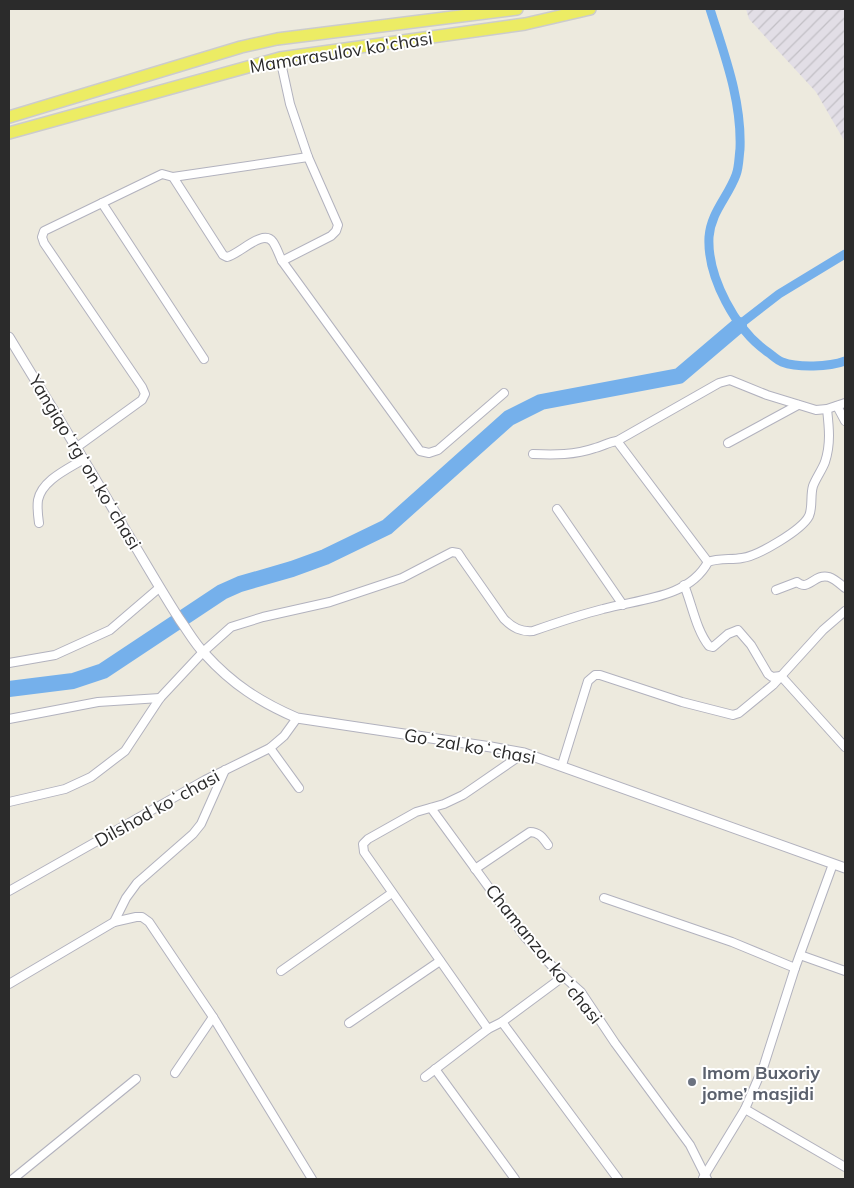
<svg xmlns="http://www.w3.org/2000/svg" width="854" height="1188" viewBox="0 0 854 1188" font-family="Mulish,sans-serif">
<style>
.industrial{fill:url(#industrial-furrows)}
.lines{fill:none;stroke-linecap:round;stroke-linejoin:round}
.canal{stroke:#75b0eb;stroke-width:9}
.river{stroke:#75b0eb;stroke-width:16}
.minor-casing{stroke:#b2b2be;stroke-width:10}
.tertiary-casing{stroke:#b2b2be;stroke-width:11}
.primary-casing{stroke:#ccc;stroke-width:14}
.minor{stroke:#fff;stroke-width:8}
.tertiary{stroke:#fff;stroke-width:9}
.primary{stroke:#ecec64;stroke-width:11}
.worship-dot{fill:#6b7280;stroke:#fff;stroke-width:2}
.labels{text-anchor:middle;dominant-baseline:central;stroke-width:4;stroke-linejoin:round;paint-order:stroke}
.street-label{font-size:18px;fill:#2b2b2b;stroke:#fff}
.worship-label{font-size:18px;font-weight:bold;fill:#5b616d;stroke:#fff;text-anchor:start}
</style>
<defs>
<pattern id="industrial-furrows" width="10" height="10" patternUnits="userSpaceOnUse" patternTransform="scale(1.25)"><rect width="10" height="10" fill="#e2dee6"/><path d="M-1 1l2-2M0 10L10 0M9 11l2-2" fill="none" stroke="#c2bfc5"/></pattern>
</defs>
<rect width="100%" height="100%" fill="#edeade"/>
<!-- industrial -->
<polygon class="industrial" points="746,9 845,9 845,142 816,92 749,19"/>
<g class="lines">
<!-- canal -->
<g class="canal">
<path d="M710,9C724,54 742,100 740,149C739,156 739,168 736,175C728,197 711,212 709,237C707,277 736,331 769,353C773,356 777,360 782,362C798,368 829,367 845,361"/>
<polyline points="739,325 779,294 845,254"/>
</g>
<!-- river -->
<polyline class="river" points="9,689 73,681 103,671 222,592 240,584 292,569 325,557 387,527 509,418 541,402 679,376 739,325"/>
<defs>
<g id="minor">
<polyline points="280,58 290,104 308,157 338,225 336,231 331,236 282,261"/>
<polyline points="173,177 308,157"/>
<polyline points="102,203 204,359"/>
<polyline points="837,406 845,421"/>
<polyline points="617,441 719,383 730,380 767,395 816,410 827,409 845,403"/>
<polyline points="728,443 798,405"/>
<path d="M77,447L142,400L145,394L142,387L44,243L42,237L44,231L162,174L173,177L223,255L227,257C240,254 263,228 273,242C277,248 279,255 282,261L420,451L429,453L438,450L504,393"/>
<path d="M533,454C554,455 575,455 595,448C603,446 609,442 617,441L708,562"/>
<polyline points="557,509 623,605"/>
<path d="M39,523C38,516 37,507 38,500C42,480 68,469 84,459"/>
<path d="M684,585C692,604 696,630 709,646L713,647L728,634L738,630L751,645L768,674L772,677L781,676"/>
<path d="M776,590L797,582C809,592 814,573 829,577C835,579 840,584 845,588"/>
<polyline points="9,663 55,655 110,630 159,588"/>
<polyline points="781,676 845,747"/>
<polyline points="9,719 98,702 160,698"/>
<polyline points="270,748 299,788"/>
<polyline points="562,765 588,681 595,675 600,675 682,702 733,715 739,713 773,685 823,630 845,611"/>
<path d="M9,802L65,789L91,777L125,751L160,698L203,652L231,627L263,617L330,602L402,578L452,552L458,553L462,559L504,619C513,628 521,632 533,631C556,623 579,615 603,609C638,599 688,599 708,562C719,558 731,560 742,558C758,556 802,530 809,516C813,507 810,496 813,486C816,478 822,470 825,462C831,444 829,427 827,409"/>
<polyline points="431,808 525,937 552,966 581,992 615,1043 690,1145 707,1179"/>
<path d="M475,869L530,832C539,832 543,838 548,845"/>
<polyline points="9,891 205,780 270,748 284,736 297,718"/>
<polyline points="604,898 732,942 795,968"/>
<polyline points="114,922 126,898 137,883 193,834 201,824 225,770"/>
<polyline points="800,955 845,971"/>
<polyline points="281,971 392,893"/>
<polyline points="9,984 114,922 136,917 142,917 149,922 213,1017 312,1179"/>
<polyline points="502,1022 618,1179"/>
<polyline points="349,1023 440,961"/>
<polyline points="488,1029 364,852 363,844 368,839 416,812 444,804 463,795 524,753"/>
<polyline points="435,1069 515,1179"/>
<polyline points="175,1073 213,1017"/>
<polyline points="425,1077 488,1029 502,1022 564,976"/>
<polyline points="745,1109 845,1167"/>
<polyline points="703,1178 745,1109 764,1065 795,968 833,864"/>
<polyline points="13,1179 136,1079"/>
</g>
<path id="tertiary" d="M9,337C47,400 86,462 123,526C142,557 160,589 180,620C188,631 195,644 205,654C232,684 260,702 297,718L491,747L524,753L845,868"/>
<g id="primary">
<polyline points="9,117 241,47 277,39 517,9"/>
<polyline points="9,133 280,58 525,24 590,9"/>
</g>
</defs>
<!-- minor casing -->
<use href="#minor" class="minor-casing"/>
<!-- tertiary casing -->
<use href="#tertiary" class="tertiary-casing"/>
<!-- primary casing -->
<use href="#primary" class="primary-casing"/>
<!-- minor -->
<use href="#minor" class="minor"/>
<!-- tertiary -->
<use href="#tertiary" class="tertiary"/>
<!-- primary -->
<use href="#primary" class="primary"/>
</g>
<!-- markers -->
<circle class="worship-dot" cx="692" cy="1082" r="5"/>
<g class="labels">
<!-- street labels -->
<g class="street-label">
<text transform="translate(341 52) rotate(-9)">Mamarasulov ko'chasi</text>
<text transform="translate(85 462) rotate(59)">Yangiqoʻrgʻon koʻchasi</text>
<text transform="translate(470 746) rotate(10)">Goʻzal koʻchasi</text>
<text transform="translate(157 808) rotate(-29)">Dilshod koʻchasi</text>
<text transform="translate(544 954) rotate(51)">Chamanzor koʻchasi</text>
</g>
<!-- worship labels -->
<g class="worship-label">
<text x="702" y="1072">Imom Buxoriy<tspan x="702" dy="21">jome’ masjidi</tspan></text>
</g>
</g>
<!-- border -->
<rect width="854" height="1188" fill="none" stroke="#2b2b2b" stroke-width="20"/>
</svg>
